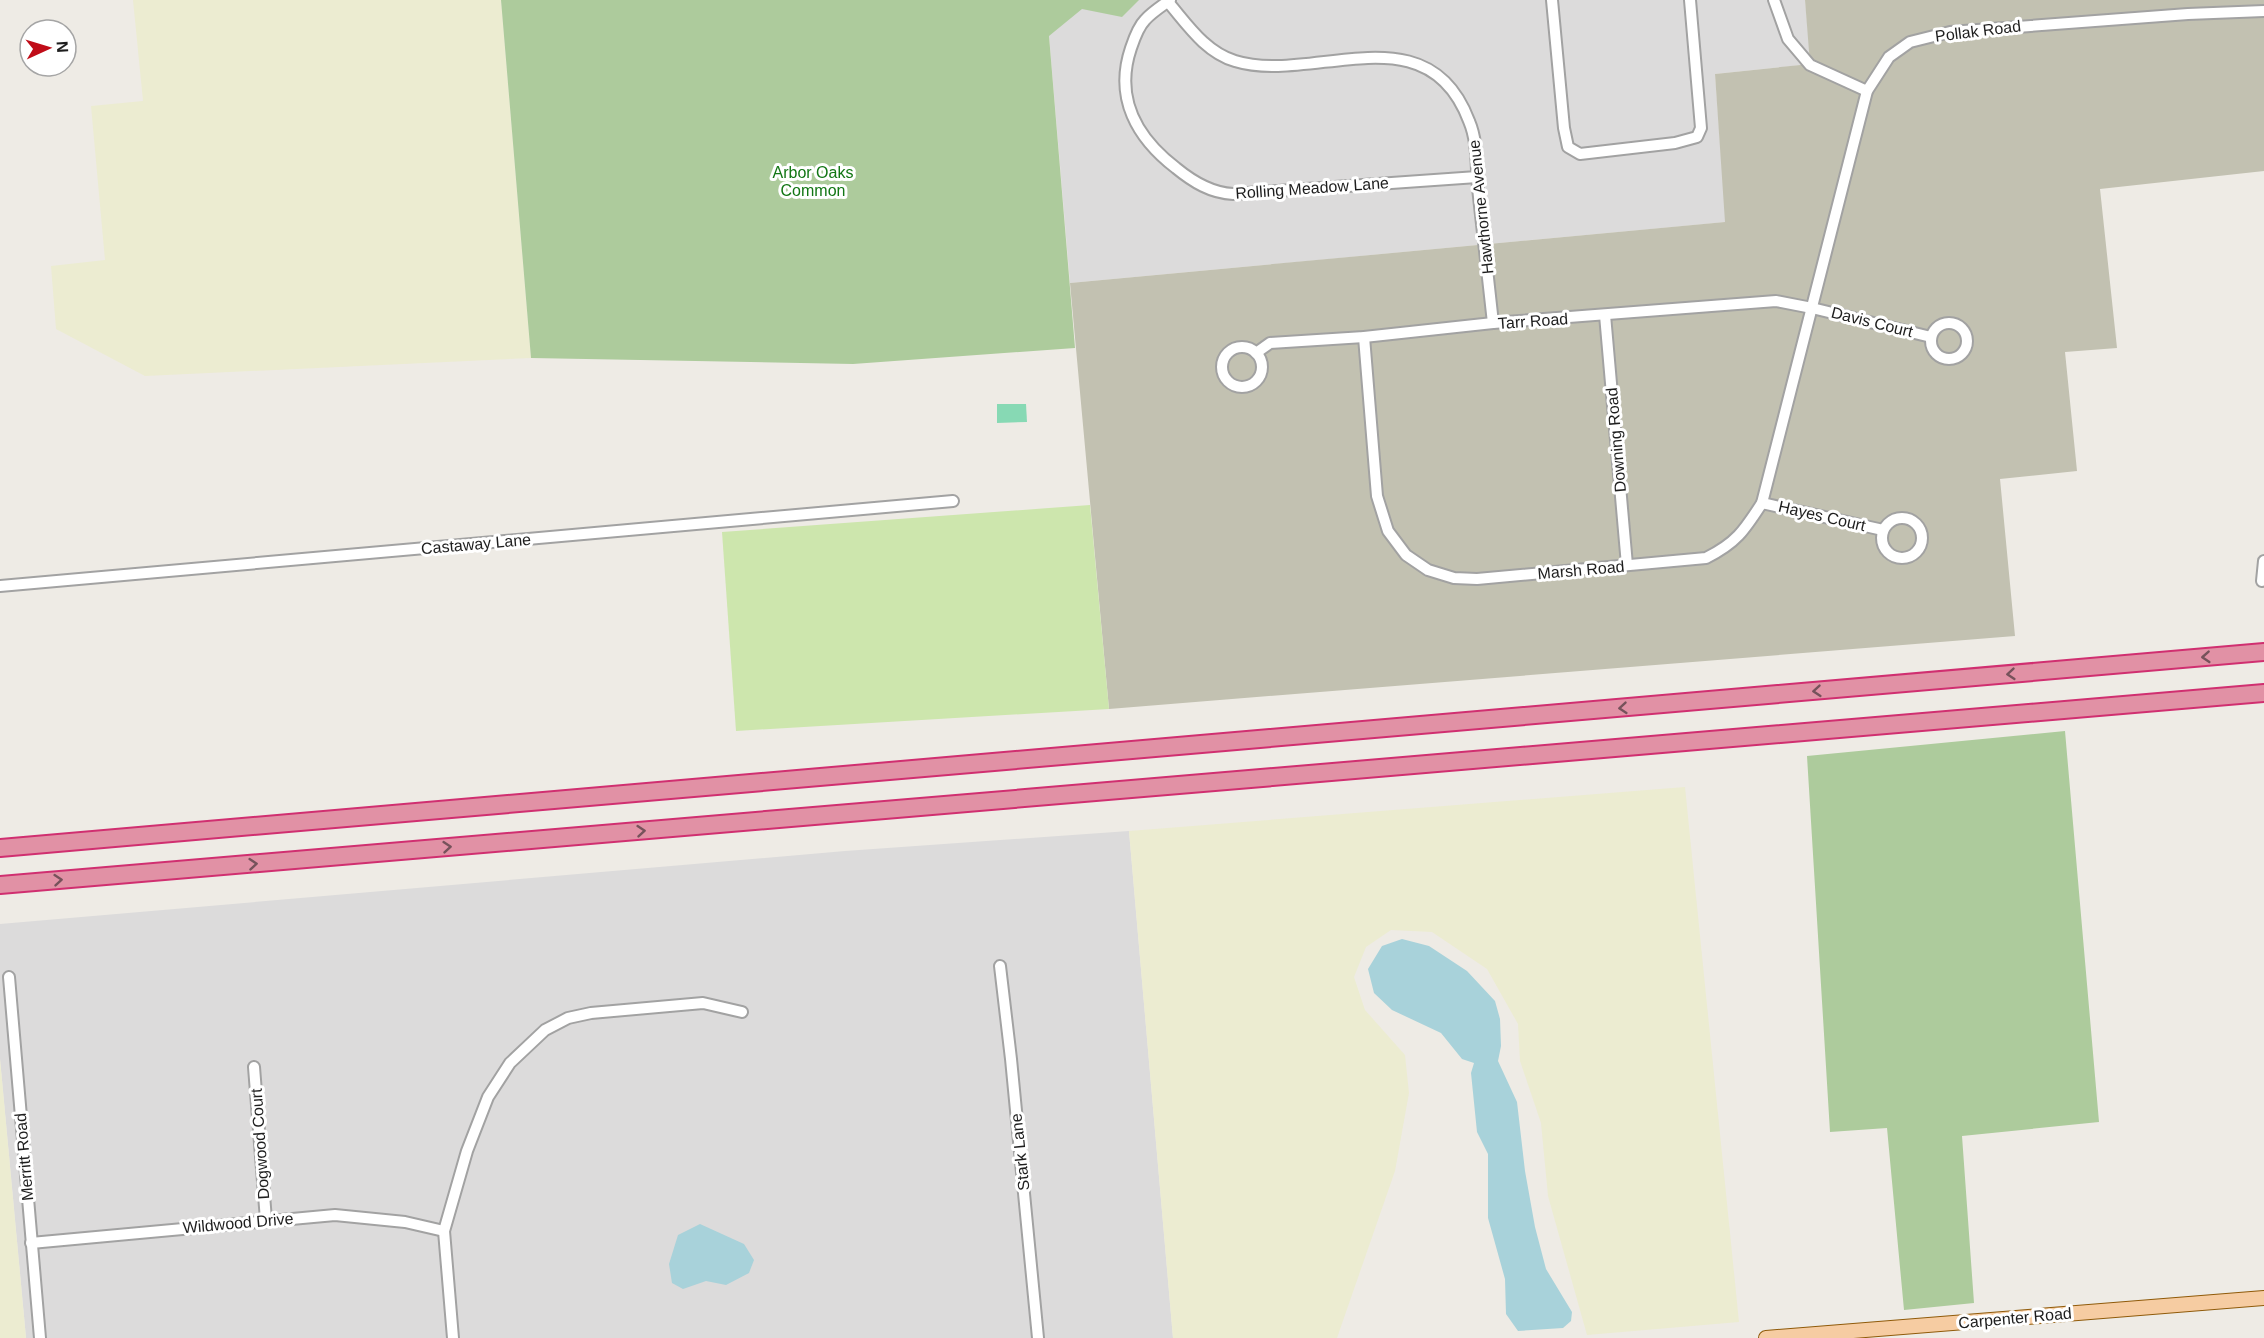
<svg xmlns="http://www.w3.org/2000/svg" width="2264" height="1338" viewBox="0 0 2264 1338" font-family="Helvetica,sans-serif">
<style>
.residential{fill:#dcdbdb}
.construction{fill:#c2c1b1}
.farmland{fill:#ececd1}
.grass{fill:#cde6ad}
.forest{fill:#adcb9c}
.pitch{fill:#87d9b4}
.water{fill:#a8d2da}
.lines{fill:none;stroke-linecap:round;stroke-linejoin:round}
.minor-casing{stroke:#a2a2a2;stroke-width:14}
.major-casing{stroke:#8f5a09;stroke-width:16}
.highway-casing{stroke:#d02f70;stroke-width:20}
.minor{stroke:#fff;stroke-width:10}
.major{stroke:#f6cca2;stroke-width:14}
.highway{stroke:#e191a5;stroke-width:16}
.oneway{stroke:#76525b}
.labels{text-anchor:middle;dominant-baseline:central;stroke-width:6;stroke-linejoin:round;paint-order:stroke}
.street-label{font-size:16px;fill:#1e1e1e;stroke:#fff}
.park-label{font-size:16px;fill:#127614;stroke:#fff}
</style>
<rect width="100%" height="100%" fill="#eeebe5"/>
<!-- residential -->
<g class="residential">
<polygon points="1046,0 1805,0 1811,64 1715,74 1726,222 1070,283"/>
<polygon points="1129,831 1173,1338 26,1338 0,1059 0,924 845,851"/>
</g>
<!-- construction -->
<polygon class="construction" points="1805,0 2264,0 2264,171 2100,189 2117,348 2065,352 2077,471 2000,479 2015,636 1109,709 1070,283 1725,222 1715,74 1810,64"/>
<!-- farmland -->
<g class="farmland">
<polygon points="133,0 501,0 531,358 145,376 56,329 51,266 105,260 91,106 143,101"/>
<polygon points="1685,787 1739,1322 1587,1335 1548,1196 1541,1123 1520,1061 1518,1024 1487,969 1432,932 1391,930 1366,947 1354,977 1365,1010 1405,1055 1409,1093 1395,1171 1337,1338 1173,1338 1129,831"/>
<polygon points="0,1059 26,1338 0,1338"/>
</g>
<!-- grass -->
<polygon class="grass" points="1090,505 1109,709 736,731 722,532"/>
<!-- forest -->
<g class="forest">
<polygon points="501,0 1139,0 1122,17 1082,9 1049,36 1075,348 853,364 531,358"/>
<polygon points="2065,731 2099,1122 1962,1136 1974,1303 1904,1310 1887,1128 1830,1132 1807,756"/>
</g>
<!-- pitch -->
<polygon class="pitch" points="997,404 1026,404 1027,422 997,423"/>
<!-- water -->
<g class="water">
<polygon points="1402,939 1429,946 1467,971 1495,1001 1500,1019 1501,1046 1498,1061 1517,1102 1525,1171 1535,1227 1546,1269 1572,1312 1571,1321 1563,1328 1518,1331 1506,1314 1505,1279 1488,1218 1488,1154 1477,1132 1471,1073 1474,1063 1462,1059 1441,1033 1392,1010 1374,993 1368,969 1382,946"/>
<polygon points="700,1224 744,1244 754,1260 749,1273 726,1285 706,1281 683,1289 672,1283 669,1264 678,1235"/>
</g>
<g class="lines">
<defs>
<g id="minor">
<path d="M1170,0C1162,6 1152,12 1145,20C1138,27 1134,39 1131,48C1114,98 1137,138 1176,168C1193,182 1211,193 1233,194L1477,177"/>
<polyline points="1552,0 1564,128 1568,147 1580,154 1675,143 1697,137 1701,128 1690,0"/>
<polyline points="1774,0 1788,39 1810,65 1867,91"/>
<path d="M1168,2C1187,24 1205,52 1235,61C1312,85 1427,9 1469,121C1478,142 1476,165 1478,188C1483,233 1488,278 1493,323"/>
<polyline points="1605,315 1627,565"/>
<circle cx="1949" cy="341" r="18"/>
<path d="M1364,337L1377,496L1388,531L1406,555L1428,570L1454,578L1477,579L1706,558C1736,543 1744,531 1762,503L1867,91L1889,57L1910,42L1950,32L2188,14L2264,11"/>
<circle cx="1242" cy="367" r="20"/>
<polyline points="1256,353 1270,343 1364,337 1493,323 1776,301 1812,308 1931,337"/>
<polyline points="1762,503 1883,530"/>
<circle cx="1902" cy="538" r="20"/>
<polyline points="2262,581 2264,561"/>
<polyline points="0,586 953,501"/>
<polyline points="1000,966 1011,1059 1038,1338"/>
<polyline points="9,977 40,1338"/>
<polyline points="254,1067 266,1220"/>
<polyline points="31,1243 335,1215 405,1222 444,1231"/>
<polyline points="453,1338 444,1231 467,1151 488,1097 510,1063 545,1030 568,1018 591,1013 703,1003 742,1012"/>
</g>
<polyline id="major" points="1766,1338 2264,1298"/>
<g id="highway">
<polyline points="0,848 2264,652"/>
<polyline points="0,885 2264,693"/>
</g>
</defs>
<!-- minor casing -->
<use href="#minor" class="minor-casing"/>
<!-- major casing -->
<use href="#major" class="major-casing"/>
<!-- highway casing -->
<use href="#highway" class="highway-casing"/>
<!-- minor -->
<use href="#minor" class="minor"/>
<!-- major -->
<use href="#major" class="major"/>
<!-- highway -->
<use href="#highway" class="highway"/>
</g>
<!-- one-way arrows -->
<defs><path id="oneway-chevron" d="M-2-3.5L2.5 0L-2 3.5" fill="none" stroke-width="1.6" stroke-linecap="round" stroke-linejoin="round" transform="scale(1.5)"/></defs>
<g class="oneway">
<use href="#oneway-chevron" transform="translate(2206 657) rotate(176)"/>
<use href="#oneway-chevron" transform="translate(2011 674) rotate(175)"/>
<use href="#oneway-chevron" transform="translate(1817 691) rotate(175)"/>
<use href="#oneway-chevron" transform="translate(1623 708) rotate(175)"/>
<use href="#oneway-chevron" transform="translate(641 831) rotate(-5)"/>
<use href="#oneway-chevron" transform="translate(447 847) rotate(-5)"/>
<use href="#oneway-chevron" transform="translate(253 864) rotate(-5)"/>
<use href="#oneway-chevron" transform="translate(58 880) rotate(-5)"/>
</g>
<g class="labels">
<!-- street labels -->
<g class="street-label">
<text transform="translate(1978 31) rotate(-7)">Pollak Road</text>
<text transform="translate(1312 188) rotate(-4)">Rolling Meadow Lane</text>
<text transform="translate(1481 207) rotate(-96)">Hawthorne Avenue</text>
<text transform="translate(1533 321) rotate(-4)">Tarr Road</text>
<text transform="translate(1872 322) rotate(14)">Davis Court</text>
<text transform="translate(1616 440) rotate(-95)">Downing Road</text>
<text transform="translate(1822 516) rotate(13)">Hayes Court</text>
<text transform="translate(476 544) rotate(-5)">Castaway Lane</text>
<text transform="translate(1581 570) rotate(-5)">Marsh Road</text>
<text transform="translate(260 1144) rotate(-94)">Dogwood Court</text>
<text transform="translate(1020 1152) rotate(-96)">Stark Lane</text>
<text transform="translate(24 1157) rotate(-95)">Merritt Road</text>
<text transform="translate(238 1223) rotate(-5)">Wildwood Drive</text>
<text transform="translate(2015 1318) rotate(-5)">Carpenter Road</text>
</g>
<!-- park labels -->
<g class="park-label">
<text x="813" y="172">Arbor Oaks<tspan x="813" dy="18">Common</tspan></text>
</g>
</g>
<!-- north arrow -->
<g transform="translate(48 48) rotate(86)"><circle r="28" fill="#ffffff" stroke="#a5a5a5" stroke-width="1.5"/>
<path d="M0-4.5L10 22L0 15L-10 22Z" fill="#c00c18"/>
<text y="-9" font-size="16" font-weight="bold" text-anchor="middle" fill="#1e1e1e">N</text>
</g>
</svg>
